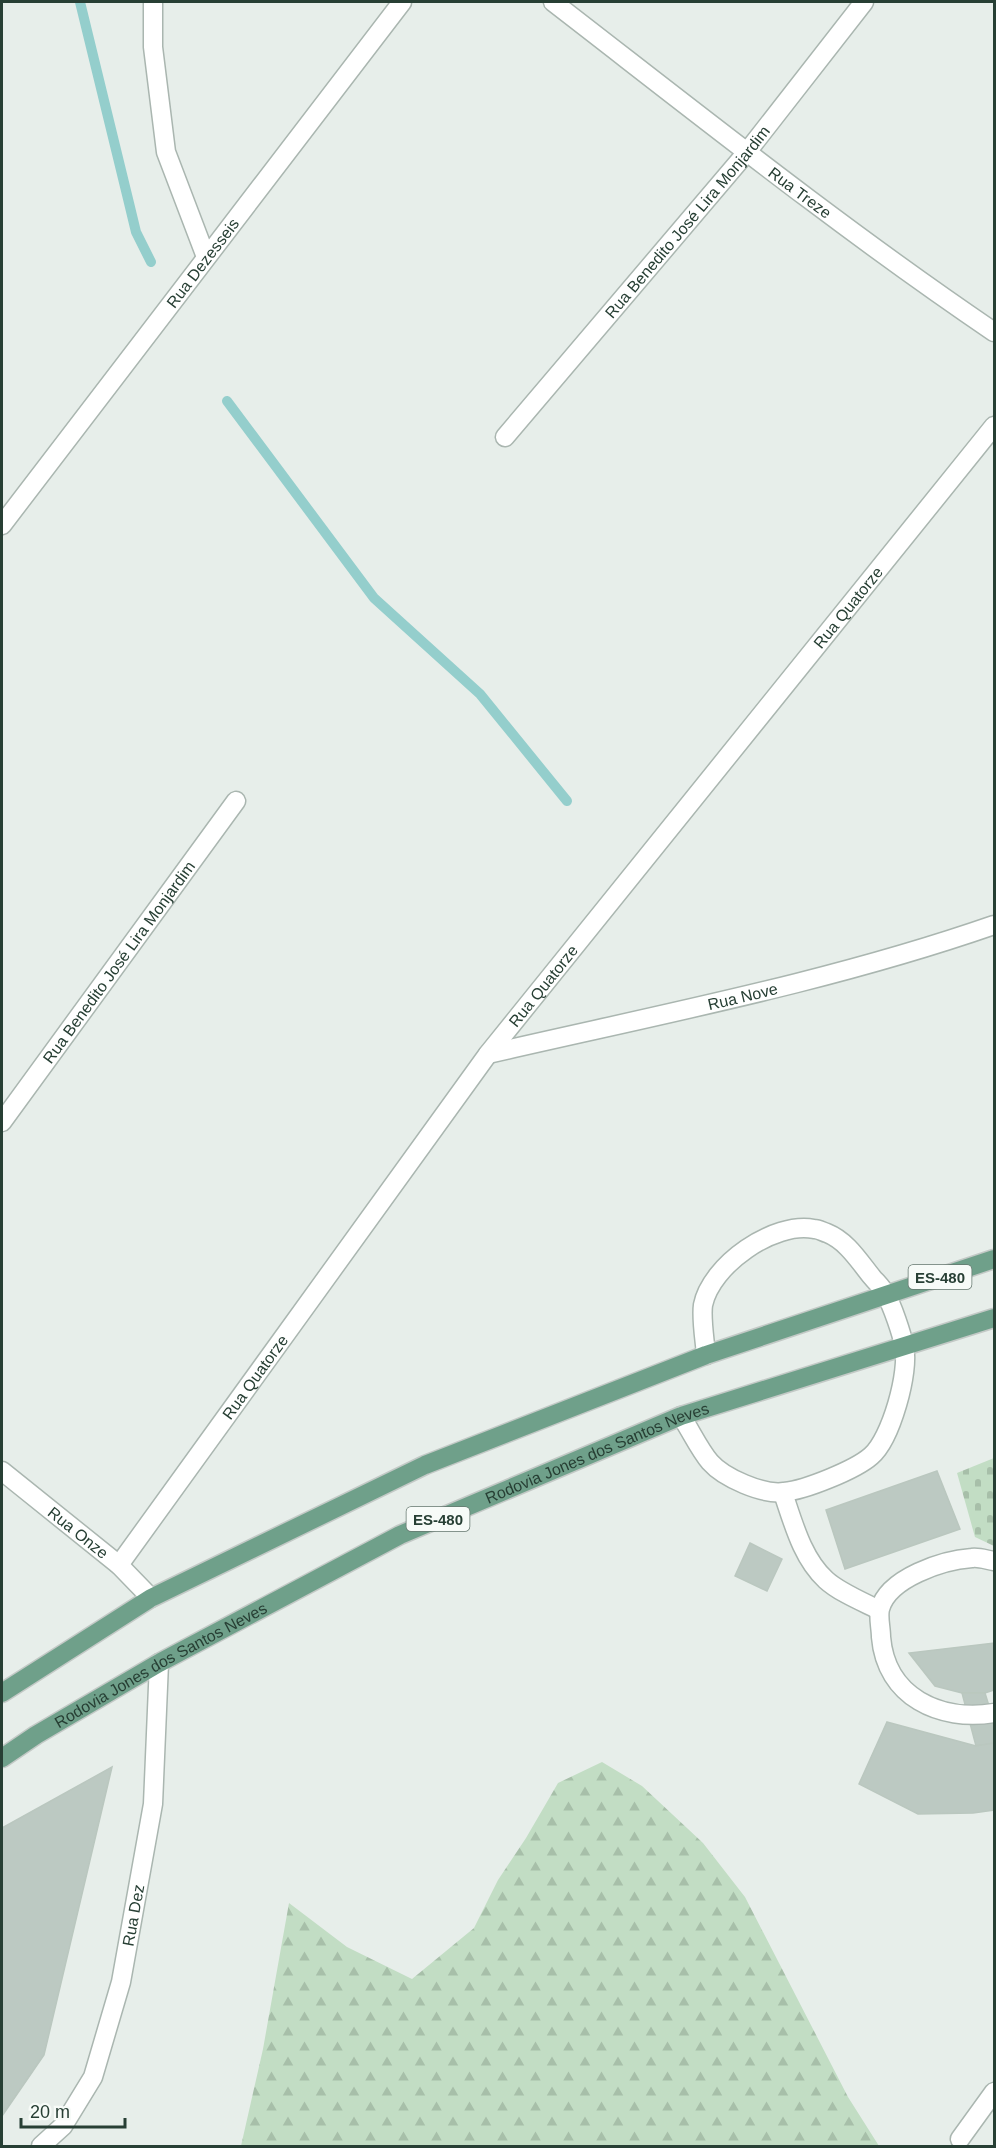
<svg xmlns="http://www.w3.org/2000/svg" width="996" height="2148" viewBox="0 0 996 2148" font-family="Arial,sans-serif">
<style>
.forest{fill:url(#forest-firs)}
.cemetery{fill:url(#cemetery-stones)}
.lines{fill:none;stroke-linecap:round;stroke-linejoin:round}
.stream{stroke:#94cecc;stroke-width:10}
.building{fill:#bcc9c2;stroke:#bac7bf;stroke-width:1.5}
.street-casing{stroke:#aab6b0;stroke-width:21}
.primary-casing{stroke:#c3c9c6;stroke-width:21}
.street{stroke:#fff;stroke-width:18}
.primary{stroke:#6fa08a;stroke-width:18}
.labels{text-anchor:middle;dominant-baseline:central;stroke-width:4.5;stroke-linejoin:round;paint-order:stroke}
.shield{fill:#f7fbf8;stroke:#65776f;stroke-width:1.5}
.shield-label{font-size:15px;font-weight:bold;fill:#273f34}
.street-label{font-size:16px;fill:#273f34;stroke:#f7fbf8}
</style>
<defs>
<pattern id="forest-firs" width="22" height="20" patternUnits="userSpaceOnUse" patternTransform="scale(1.5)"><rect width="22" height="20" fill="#c2ddc4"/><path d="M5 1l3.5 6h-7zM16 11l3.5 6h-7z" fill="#a7bfa9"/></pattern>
<pattern id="cemetery-stones" width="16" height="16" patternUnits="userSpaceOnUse" patternTransform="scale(1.5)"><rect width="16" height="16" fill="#c2ddc4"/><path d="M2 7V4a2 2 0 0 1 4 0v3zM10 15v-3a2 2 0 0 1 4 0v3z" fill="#a7bfa9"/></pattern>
</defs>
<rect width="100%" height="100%" fill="#e7eeea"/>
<!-- forest -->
<polygon class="forest" points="602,1762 642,1786 703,1843 745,1897 848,2097 879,2146 241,2146 263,2049 289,1903 347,1947 412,1979 474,1928 498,1880 526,1838 558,1783"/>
<!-- cemetery -->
<polygon class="cemetery" points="994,1458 994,1546 975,1537 957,1473"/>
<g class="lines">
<!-- stream -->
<g class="stream">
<polyline points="80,2 129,203 136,232 151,262"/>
<polyline points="227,401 374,598 480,694 567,801"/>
</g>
</g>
<!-- building -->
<g class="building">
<polygon points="937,1471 960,1529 845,1569 826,1510"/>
<polygon points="750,1543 782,1559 767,1591 735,1576"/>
<polygon points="994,1643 994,1690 985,1693 962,1693 935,1686 909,1653"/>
<polygon points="962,1693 985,1693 994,1722 994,1743 976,1746"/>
<polygon points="887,1722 976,1746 994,1743 994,1810 973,1813 918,1814 859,1784"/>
<polygon points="112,1767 44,2055 2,2116 2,1828"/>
</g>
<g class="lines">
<defs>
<g id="street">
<polyline points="153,2 153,47 166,152 206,257"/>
<path id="s1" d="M553,2C698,114 842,229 994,332"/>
<path id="s2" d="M505,437L747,152L864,2"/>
<path id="s3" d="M2,525L402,2"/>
<path id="s4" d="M488,1054C657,1015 830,982 994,925"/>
<path id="s5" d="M2,1122L236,801"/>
<path d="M681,1416C691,1431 699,1449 710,1462C724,1478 763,1495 784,1492C805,1490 855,1470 871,1456C891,1439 910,1371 904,1346C902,1334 892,1305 886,1295C883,1288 876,1282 872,1277C859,1261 847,1241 827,1233C823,1232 819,1229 814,1229C774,1221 711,1265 703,1305C701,1319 705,1341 706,1355"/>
<path id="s6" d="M2,1471L119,1565L151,1598"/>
<path d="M783,1493C793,1522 802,1558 826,1580C839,1592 863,1602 879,1610"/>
<path d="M994,1561C987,1560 979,1557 972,1558C943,1560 888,1578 880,1609C878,1617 881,1628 881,1637C886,1697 940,1722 994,1713"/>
<path id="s7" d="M119,1565L488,1054L994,426"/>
<polyline points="960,2139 994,2092"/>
<path id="s8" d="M41,2146L63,2126L93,2077L121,1982L153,1804L159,1663"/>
</g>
<g id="primary">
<polyline points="2,1693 151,1598 425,1465 706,1355 994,1259"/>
<path id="s9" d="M2,1758L36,1735L159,1663L400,1535L681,1416L994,1318"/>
</g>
</defs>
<!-- street casing -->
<use href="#street" class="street-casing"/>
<!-- primary casing -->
<use href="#primary" class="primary-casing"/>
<!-- street -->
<use href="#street" class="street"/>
<!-- primary -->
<use href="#primary" class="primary"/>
</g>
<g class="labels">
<!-- shield labels -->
<g class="shield">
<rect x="908.5" y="1265" width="63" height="24" rx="4.5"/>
<rect x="406.5" y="1507" width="63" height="24" rx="4.5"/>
</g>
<g class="shield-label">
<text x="940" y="1277">ES-480</text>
<text x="438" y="1519">ES-480</text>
</g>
<!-- street labels -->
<g class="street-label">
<text stroke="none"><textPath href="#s1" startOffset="312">Rua Treze</textPath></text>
<text stroke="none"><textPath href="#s2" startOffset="282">Rua Benedito José Lira Monjardim</textPath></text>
<text stroke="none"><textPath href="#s3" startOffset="330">Rua Dezesseis</textPath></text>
<text stroke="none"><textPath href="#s7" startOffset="1204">Rua Quatorze</textPath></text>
<text stroke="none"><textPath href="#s5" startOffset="198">Rua Benedito José Lira Monjardim</textPath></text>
<text stroke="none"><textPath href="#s7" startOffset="718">Rua Quatorze</textPath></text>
<text stroke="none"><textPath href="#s4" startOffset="261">Rua Nove</textPath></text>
<text stroke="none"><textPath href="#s7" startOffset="232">Rua Quatorze</textPath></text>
<text stroke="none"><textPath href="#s9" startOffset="670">Rodovia Jones dos Santos Neves</textPath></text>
<text stroke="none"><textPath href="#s6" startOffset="98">Rua Onze</textPath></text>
<text stroke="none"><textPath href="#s9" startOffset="184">Rodovia Jones dos Santos Neves</textPath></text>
<text stroke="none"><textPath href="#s8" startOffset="254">Rua Dez</textPath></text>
</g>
</g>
<!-- border -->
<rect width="996" height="2148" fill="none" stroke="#273f34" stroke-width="6"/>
<!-- scale -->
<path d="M21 2118v9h104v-9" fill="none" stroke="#273f34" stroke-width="3"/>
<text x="30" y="2118" font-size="18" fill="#273f34" stroke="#f7fbf8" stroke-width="4.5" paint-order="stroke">20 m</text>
</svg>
